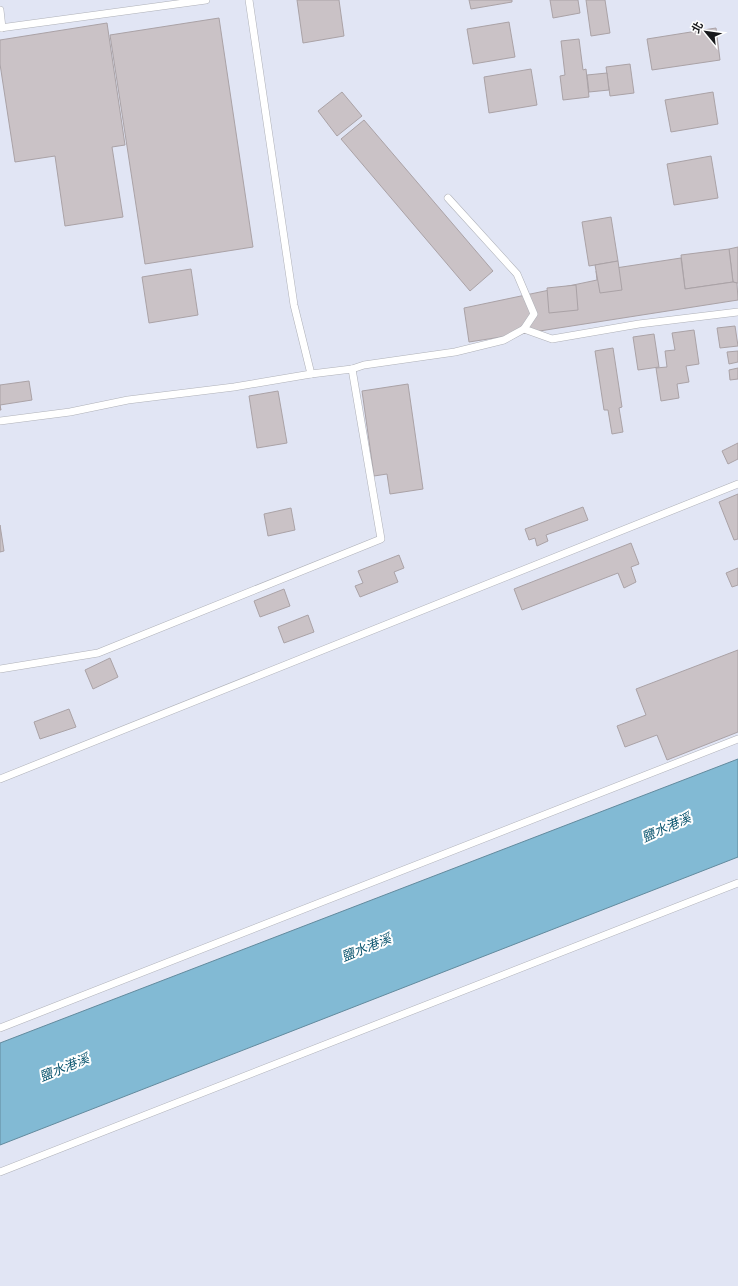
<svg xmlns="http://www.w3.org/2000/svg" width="738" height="1286" viewBox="0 0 738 1286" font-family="Manrope,'Noto Sans TC',sans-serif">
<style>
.built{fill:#e1e5f4}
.water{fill:#82bad4;stroke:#628a9d}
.building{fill:#cac2c6;stroke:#aaa2a6}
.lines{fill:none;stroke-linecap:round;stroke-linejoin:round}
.lane-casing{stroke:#afb1b8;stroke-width:8}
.lane{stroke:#fff;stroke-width:7}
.labels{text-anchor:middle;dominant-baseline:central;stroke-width:4;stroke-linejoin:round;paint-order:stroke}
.water-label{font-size:13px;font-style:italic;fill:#0b556f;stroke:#fff}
</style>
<rect width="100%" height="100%" fill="#f1f2fa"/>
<!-- built -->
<rect class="built" x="0" y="0" width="738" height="1286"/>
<!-- water -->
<polygon class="water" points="738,759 738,857 0,1145 0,1043"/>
<!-- building -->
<g class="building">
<polygon points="297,0 339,0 344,36 303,43"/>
<polygon points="469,0 512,0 512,2 471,9"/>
<polygon points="550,0 578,0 580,13 553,18"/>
<polygon points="586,0 605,0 610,33 591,36"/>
<polygon points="219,18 253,247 145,264 110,35"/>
<polygon points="509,22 515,57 473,64 467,29"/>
<polygon points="107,23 125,145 112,147 123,217 65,226 55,156 15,162 0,64 0,40"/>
<polygon points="716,28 720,60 652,70 647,39"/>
<polygon points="579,39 583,70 586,69 589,97 563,100 560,76 565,75 561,41"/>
<polygon points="630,64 634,93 610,96 606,67"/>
<polygon points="531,69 537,105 489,113 484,77"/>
<polygon points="607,73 609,90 589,92 587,75"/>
<polygon points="342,92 362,116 337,136 318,111"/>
<polygon points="713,92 718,124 671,132 665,100"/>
<polygon points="364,120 493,271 470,291 341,139"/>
<polygon points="711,156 718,198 674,205 667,164"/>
<polygon points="611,217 618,261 589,266 582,222"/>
<polygon points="738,247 738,283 737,283 733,282 729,249"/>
<polygon points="729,249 733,282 685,289 681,255"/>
<polygon points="681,258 685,289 733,282 737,283 738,300 469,342 464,308 597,280 596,271"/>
<polygon points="618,261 622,290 600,293 595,265"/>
<polygon points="191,269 198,315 149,323 142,277"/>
<polygon points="576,285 578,310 549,313 547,288"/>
<polygon points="735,326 738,346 720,348 717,328"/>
<polygon points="694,330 699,364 686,366 689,382 677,384 679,398 661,401 656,368 667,367 665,351 675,350 672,333"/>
<polygon points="654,334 659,367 638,370 633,337"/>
<polygon points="613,348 622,407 619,408 623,432 612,434 608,410 604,410 595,351"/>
<polygon points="738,351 738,362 729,364 727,352"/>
<polygon points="738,368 738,379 730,380 729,370"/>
<polygon points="29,381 32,400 0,405 1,410 0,410 0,385"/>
<polygon points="408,384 423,489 390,494 387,474 374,476 362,391"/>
<polygon points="278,391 287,443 257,448 249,396"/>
<polygon points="738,443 738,459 728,464 722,451"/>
<polygon points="738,494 738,539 734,540 719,502"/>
<polygon points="583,507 588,520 546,535 548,541 537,546 535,538 529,540 525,529"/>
<polygon points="291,508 295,530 268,536 264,514"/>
<polygon points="0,525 4,551 0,552"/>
<polygon points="631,543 639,564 631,567 636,582 624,588 618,573 522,610 514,589"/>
<polygon points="399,555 404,568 394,572 398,582 360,597 355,586 363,583 358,571"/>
<polygon points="738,568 738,585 732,587 726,573"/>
<polygon points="284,589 290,606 260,617 254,601"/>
<polygon points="308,615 314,632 284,643 278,627"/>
<polygon points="738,650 738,732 667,760 657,735 625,747 617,726 646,715 636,689"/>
<polygon points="110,658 118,677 93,689 85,670"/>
<polygon points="69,709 76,727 40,739 34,722"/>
</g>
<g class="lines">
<defs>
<g id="lane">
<polyline points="249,0 294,305 311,374"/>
<polyline points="0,10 2,28"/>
<polyline points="0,28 206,0"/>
<polyline points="524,329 552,339 639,324 738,312"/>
<polyline points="0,421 70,412 128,400 234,387 311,374 352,369 364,365 455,352 504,340 524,329 534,314 517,274 448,198"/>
<polyline points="0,669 98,653 381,539 352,369"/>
<polyline points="0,779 738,484"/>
<polyline points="0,1028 738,739"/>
<polyline points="0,1172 738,883"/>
</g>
</defs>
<!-- lane casing -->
<use href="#lane" class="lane-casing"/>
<!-- lane -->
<use href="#lane" class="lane"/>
</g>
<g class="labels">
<!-- water labels -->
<g class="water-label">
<text transform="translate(666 827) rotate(-24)">鹽水港溪</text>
<text transform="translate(366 947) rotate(-22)">鹽水港溪</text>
<text transform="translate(64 1067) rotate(-22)">鹽水港溪</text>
</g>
</g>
<!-- north arrow -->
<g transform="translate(706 32) rotate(299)" stroke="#ffffff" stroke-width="3" paint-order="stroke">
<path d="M0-3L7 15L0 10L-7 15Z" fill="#18191c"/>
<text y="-6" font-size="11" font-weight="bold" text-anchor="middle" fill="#18191c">北</text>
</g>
</svg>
